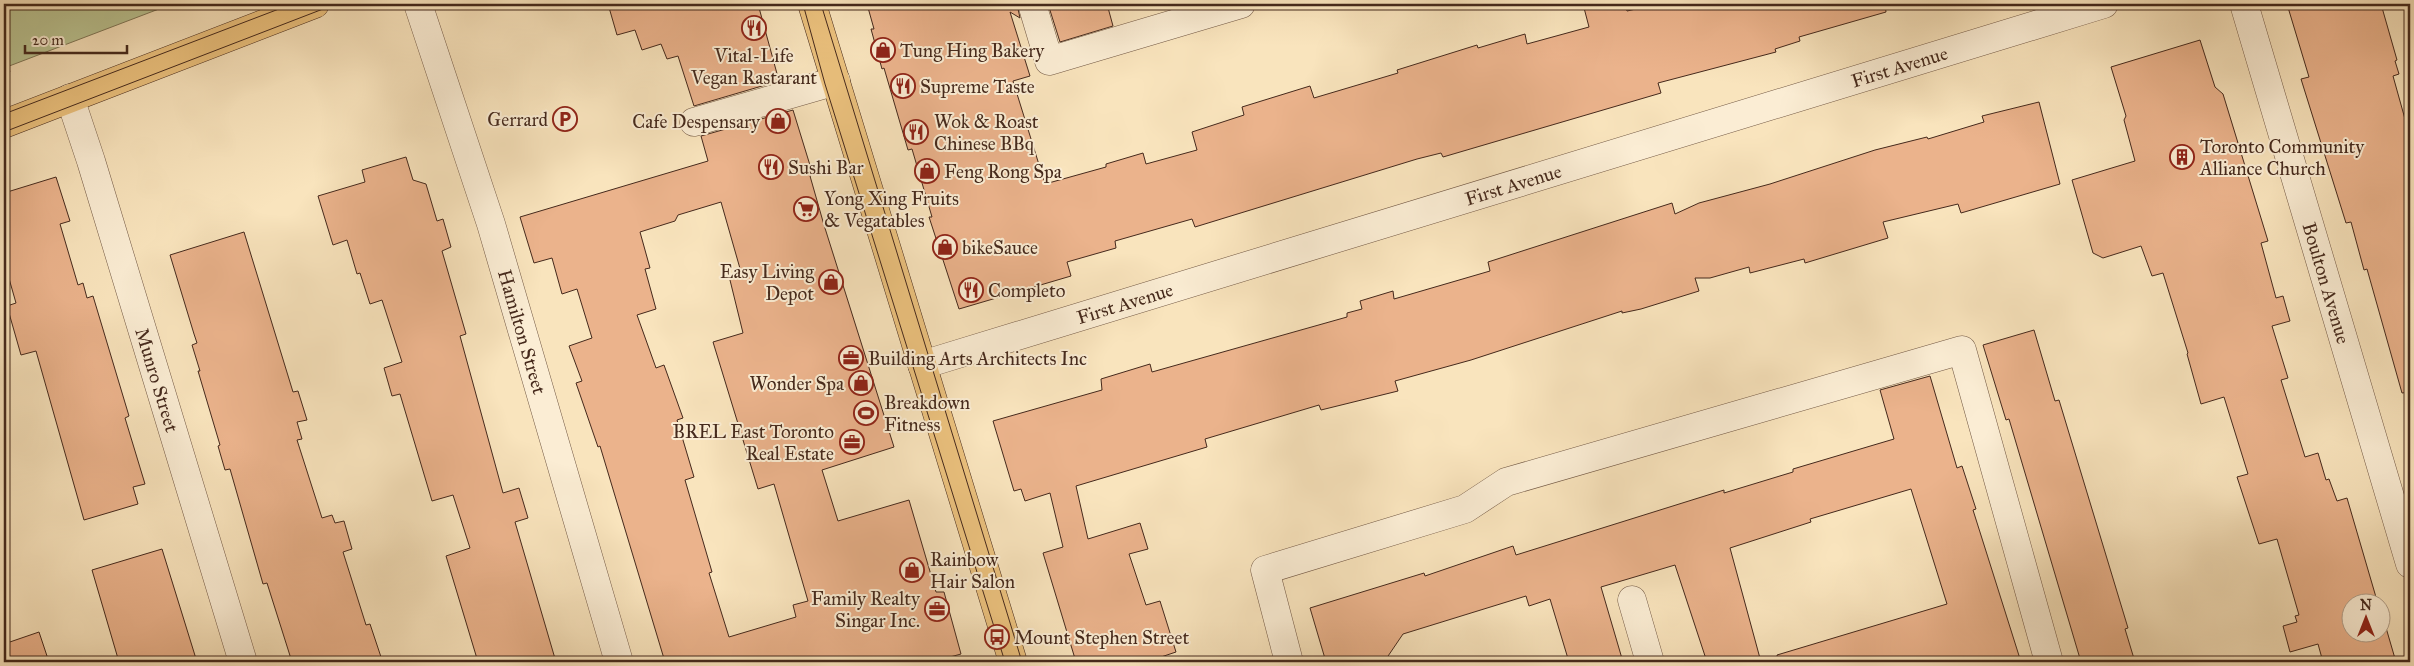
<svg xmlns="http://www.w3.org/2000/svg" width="2414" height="666" viewBox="0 0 2414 666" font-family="'IM FELL Great Primer',serif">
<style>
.green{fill:#bbc593;stroke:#807758}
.building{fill:#ebb38c;stroke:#45291c;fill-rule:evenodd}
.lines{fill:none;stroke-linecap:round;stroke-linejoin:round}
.minor-casing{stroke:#725844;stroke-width:29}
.major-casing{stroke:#45291c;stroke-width:29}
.path{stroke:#45291c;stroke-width:3;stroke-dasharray:4 2.5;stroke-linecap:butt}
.minor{stroke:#fbedd4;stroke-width:28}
.major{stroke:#ecc27e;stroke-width:28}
.tram{stroke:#45291c;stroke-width:1}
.labels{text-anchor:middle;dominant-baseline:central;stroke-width:4;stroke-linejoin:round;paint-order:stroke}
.poi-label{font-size:19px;fill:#45291c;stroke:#fbedd4;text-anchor:start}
.street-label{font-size:19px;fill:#45291c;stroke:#fbedd4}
</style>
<rect width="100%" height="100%" fill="#f9e4bd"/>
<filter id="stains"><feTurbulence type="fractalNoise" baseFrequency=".004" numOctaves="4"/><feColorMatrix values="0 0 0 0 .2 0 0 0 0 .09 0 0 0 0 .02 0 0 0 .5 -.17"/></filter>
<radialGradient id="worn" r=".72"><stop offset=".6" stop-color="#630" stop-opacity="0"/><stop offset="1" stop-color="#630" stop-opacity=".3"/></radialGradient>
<!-- green -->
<polygon class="green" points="4,4 172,4 4,68"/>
<!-- building -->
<g class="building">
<polygon points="608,4 758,4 779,81 694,106 678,56 667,59 661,44 642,50 635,30 617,35"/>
<polygon points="867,4 1017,4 1020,18 1010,12 1030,76 1013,81 1045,184 1106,167 1106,164 1143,153 1146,164 1197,150 1192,132 1244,115 1242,107 1310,86 1314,98 1398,73 1397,70 1477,45 1478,48 1525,34 1527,44 1589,27 1583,4 1625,4 1627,11 1658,4 1885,4 1886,12 1799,37 1800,41 1775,49 1776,52 1658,83 1661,93 1443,157 1441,153 1417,159 1195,227 1192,219 1115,241 1116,248 1067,262 1071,276 959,309 929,217 932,217 912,149 908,150 884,68 882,69 871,29 874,29"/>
<polygon points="1048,4 1107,4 1113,26 1060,42"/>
<polygon points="2287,4 2381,4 2397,60 2395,61 2399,74 2393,76 2410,137 2410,392 2402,393 2367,269 2364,270 2351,222 2346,223 2301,79 2309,77"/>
<polygon points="2200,40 2215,87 2223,94 2268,241 2261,243 2276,298 2283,296 2290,321 2272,326 2288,378 2281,380 2305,457 2318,453 2326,480 2329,479 2337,501 2347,498 2378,604 2352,604 2352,634 2382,634 2382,614 2396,662 2323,662 2318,644 2290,652 2283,626 2297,622 2295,616 2299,615 2277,539 2259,544 2237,477 2248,474 2224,397 2201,404 2187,354 2188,353 2163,273 2152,276 2141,246 2103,258 2093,253 2072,180 2135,161 2124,120 2126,116 2111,67"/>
<polygon points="2039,102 2060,184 1961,213 1958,204 1883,222 1888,238 1805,263 1804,259 1750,273 1749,267 1710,278 1695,278 1699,291 1641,309 1622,313 1622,311 1471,360 1395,381 1398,391 1321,410 1319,405 1205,439 1207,447 1076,486 1088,539 1140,523 1148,549 1129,554 1146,605 1160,601 1176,652 1161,657 1162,662 1076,662 1043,553 1063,547 1050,493 1025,501 1021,489 1014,491 993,421 1102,390 1101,379 1150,364 1152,372 1347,317 1347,313 1362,309 1360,301 1393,291 1394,299 1490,271 1488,262 1672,203 1675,214 1699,203 1770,184 1875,150 1927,137 1928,139 1984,122 1982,116"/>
<path d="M793,110L813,175L810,176L824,225L894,447L822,470L838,521L909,500L936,592H944L961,654L932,662H665L600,446L598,447L576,383L582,381L569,346L592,338L577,289L562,294L552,258L534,263L520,217L708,161L701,136ZM721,202L741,272L729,276L743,333L713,342L758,489L774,484L808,601L793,605L796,617L729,637L709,573L712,572L685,480L694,477L677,420L683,418L664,365L656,368L637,315L656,309L645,269L650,268L640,232L675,221L678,215Z"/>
<polygon points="406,157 413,180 426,184 437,221 443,219 451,247 442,251 466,334 460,336 503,493 519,488 528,518 515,522 556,662 478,662 446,556 470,548 453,495 432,501 400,394 392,396 384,368 402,362 382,300 370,304 360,273 357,274 347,240 333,245 318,196 365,182 362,170"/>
<polygon points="56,177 70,221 60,224 78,285 83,283 87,298 93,296 129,416 125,418 145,484 133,487 138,504 84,520 36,351 21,355 7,306 16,303 4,261 4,193"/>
<polygon points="244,232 293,392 298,391 307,420 297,422 302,439 297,440 322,518 332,515 335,523 344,521 352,549 343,552 366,625 370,624 381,657 365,662 292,662 267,583 263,584 230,469 225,470 218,446 220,445 198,371 200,371 192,345 197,343 194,334 170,255"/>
<polygon points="2034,330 2055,401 2059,400 2128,628 2125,629 2135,662 2081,662 2009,419 2006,420 1983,345"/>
<polygon points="1930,376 1957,468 1962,466 1976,509 1973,510 2021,662 1778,662 1777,655 1947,604 1911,489 1810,519 1811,522 1730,548 1761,662 1707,662 1675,565 1601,587 1623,662 1569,662 1550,599 1529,606 1526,596 1403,634 1384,662 1326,662 1310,608 1424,573 1425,576 1513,546 1516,555 1724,490 1724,493 1793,472 1793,469 1894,439 1880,390"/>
<polygon points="162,549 197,662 119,662 92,570"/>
<polygon points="39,632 49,662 4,662 4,644"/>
</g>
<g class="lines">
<defs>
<g id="minor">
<path id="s1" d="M418,4L491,224L619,662"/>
<polyline points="1032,4 1049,61 1241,4"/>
<path id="s2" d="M2244,4L2410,564"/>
<path id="s3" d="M70,98L91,161L243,662"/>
<polyline points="694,122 836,81"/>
<path id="s4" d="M922,365L2104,4"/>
<polyline points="1632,600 1650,662"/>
<polyline points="1289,662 1265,570 1465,509 1506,482 1962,350 2049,662"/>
</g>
<g id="major">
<polyline points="812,4 1013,662"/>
<polyline points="4,124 315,4"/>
</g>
</defs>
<!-- minor casing -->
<use href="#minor" class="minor-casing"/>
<!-- major casing -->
<use href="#major" class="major-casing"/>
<!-- path -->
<polyline class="path" points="4,58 9,72"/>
<!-- minor -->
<use href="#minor" class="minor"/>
<!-- major -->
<use href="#major" class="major"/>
<!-- tram -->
<g class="tram">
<polyline points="803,4 825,84 1005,662"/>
<polyline points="821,4 1022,662"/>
<polyline points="4,114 292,4"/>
<polyline points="4,132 336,4"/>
</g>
</g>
<!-- icons -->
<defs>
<symbol id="restaurant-ring" viewBox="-11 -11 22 22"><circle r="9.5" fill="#fbedd4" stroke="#8f2418" stroke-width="1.5"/><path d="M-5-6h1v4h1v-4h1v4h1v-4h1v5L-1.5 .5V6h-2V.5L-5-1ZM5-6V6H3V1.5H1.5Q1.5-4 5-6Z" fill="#8f2418"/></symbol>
<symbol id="shop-ring" viewBox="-11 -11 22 22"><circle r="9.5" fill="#fbedd4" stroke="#8f2418" stroke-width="1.5"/><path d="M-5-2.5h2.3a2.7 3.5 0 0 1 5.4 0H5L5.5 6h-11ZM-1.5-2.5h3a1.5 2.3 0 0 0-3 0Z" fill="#8f2418"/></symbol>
<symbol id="parking-ring" viewBox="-11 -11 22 22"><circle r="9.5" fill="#fbedd4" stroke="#8f2418" stroke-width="1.5"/><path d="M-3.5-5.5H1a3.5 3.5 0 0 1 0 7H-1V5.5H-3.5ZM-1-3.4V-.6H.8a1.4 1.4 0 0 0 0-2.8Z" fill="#8f2418"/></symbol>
<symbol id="building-ring" viewBox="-11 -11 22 22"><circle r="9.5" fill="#fbedd4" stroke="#8f2418" stroke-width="1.5"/><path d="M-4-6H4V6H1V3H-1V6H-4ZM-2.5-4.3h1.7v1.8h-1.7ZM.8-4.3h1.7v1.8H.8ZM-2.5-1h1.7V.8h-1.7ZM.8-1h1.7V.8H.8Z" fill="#8f2418"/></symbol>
<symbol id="supermarket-ring" viewBox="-11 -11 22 22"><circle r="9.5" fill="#fbedd4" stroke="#8f2418" stroke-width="1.5"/><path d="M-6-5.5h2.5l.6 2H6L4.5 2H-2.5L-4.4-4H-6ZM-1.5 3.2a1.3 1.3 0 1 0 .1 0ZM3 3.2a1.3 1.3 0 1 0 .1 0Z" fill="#8f2418"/></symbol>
<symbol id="office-ring" viewBox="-11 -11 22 22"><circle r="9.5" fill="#fbedd4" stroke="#8f2418" stroke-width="1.5"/><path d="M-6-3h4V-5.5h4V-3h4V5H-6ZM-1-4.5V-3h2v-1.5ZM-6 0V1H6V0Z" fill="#8f2418"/></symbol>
<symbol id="stadium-ring" viewBox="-11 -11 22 22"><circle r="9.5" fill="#fbedd4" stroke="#8f2418" stroke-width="1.5"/><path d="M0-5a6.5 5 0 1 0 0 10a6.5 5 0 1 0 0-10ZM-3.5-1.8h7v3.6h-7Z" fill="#8f2418"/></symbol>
<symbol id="bus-ring" viewBox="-11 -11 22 22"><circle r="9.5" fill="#fbedd4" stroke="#8f2418" stroke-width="1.5"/><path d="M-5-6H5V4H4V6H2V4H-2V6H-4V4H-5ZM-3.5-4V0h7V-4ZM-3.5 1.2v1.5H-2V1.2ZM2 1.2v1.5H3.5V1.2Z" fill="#8f2418"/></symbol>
</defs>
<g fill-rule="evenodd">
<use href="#restaurant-ring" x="740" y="14" width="28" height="28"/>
<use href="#shop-ring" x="869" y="36" width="28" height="28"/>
<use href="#restaurant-ring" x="889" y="72" width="28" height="28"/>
<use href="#parking-ring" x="551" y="105" width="28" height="28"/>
<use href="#shop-ring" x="764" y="107" width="28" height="28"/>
<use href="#restaurant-ring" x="902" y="118" width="28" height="28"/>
<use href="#building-ring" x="2168" y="143" width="28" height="28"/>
<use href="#restaurant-ring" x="757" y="153" width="28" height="28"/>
<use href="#shop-ring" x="913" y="157" width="28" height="28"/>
<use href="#supermarket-ring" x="792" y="195" width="28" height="28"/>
<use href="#shop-ring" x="931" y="233" width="28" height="28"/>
<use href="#shop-ring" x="817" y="268" width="28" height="28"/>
<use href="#restaurant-ring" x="957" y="276" width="28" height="28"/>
<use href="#office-ring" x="837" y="344" width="28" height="28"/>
<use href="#shop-ring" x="847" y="369" width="28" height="28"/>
<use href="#stadium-ring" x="852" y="399" width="28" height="28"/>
<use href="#office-ring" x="838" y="428" width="28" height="28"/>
<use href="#shop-ring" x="898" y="556" width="28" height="28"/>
<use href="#office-ring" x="923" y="595" width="28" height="28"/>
<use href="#bus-ring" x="983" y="623" width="28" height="28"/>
</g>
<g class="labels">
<!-- poi labels -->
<g class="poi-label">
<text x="900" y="50">Tung Hing Bakery</text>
<text x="754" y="55" text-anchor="middle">Vital-Life<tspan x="754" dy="22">Vegan Rastarant</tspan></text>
<text x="920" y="86">Supreme Taste</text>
<text x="548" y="119" text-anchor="end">Gerrard</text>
<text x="760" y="121" text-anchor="end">Cafe Despensary</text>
<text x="934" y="121">Wok &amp; Roast<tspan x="934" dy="22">Chinese BBq</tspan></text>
<text x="2200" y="146">Toronto Community<tspan x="2200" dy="22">Alliance Church</tspan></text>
<text x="788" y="167">Sushi Bar</text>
<text x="944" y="171">Feng Rong Spa</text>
<text x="824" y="198">Yong Xing Fruits<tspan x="824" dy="22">&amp; Vegatables</tspan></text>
<text x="962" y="247">bikeSauce</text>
<text x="814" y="271" text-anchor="end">Easy Living<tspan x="814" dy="22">Depot</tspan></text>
<text x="988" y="290">Completo</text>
<text x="868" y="358">Building Arts Architects Inc</text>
<text x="844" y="383" text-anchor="end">Wonder Spa</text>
<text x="884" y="402">Breakdown<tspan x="884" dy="22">Fitness</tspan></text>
<text x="834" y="431" text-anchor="end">BREL East Toronto<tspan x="834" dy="22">Real Estate</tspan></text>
<text x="930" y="559">Rainbow<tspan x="930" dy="22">Hair Salon</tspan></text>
<text x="920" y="598" text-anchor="end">Family Realty<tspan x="920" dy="22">Singar Inc.</tspan></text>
<text x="1014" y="637">Mount Stephen Street</text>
</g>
<!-- street labels -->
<g class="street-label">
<text stroke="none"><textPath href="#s4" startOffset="1022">First Avenue</textPath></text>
<text stroke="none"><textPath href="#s4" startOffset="618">First Avenue</textPath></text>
<text stroke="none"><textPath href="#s2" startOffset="291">Boulton Avenue</textPath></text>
<text stroke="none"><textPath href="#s4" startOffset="212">First Avenue</textPath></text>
<text stroke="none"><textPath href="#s1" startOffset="344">Hamilton Street</textPath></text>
<text stroke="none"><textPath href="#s3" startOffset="295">Munro Street</textPath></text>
</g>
</g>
<!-- margin -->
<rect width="2414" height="666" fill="none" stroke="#f9e4bd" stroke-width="20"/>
<rect x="5" y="5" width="2404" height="656" fill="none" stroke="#45291c" stroke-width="2.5"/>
<rect x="10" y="10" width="2394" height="646" fill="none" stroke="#45291c"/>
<!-- north arrow -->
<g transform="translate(2366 618)"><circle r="24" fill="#fbedd4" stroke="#b29f8a"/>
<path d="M0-4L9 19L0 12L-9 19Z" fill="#8f2418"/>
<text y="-8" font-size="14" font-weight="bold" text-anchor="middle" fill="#45291c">N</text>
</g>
<!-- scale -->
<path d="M25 45v8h102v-8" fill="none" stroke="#45291c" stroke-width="2.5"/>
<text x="32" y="45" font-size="15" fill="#45291c" stroke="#fbedd4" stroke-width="4" paint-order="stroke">20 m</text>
<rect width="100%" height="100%" filter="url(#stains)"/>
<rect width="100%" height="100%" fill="url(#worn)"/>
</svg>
